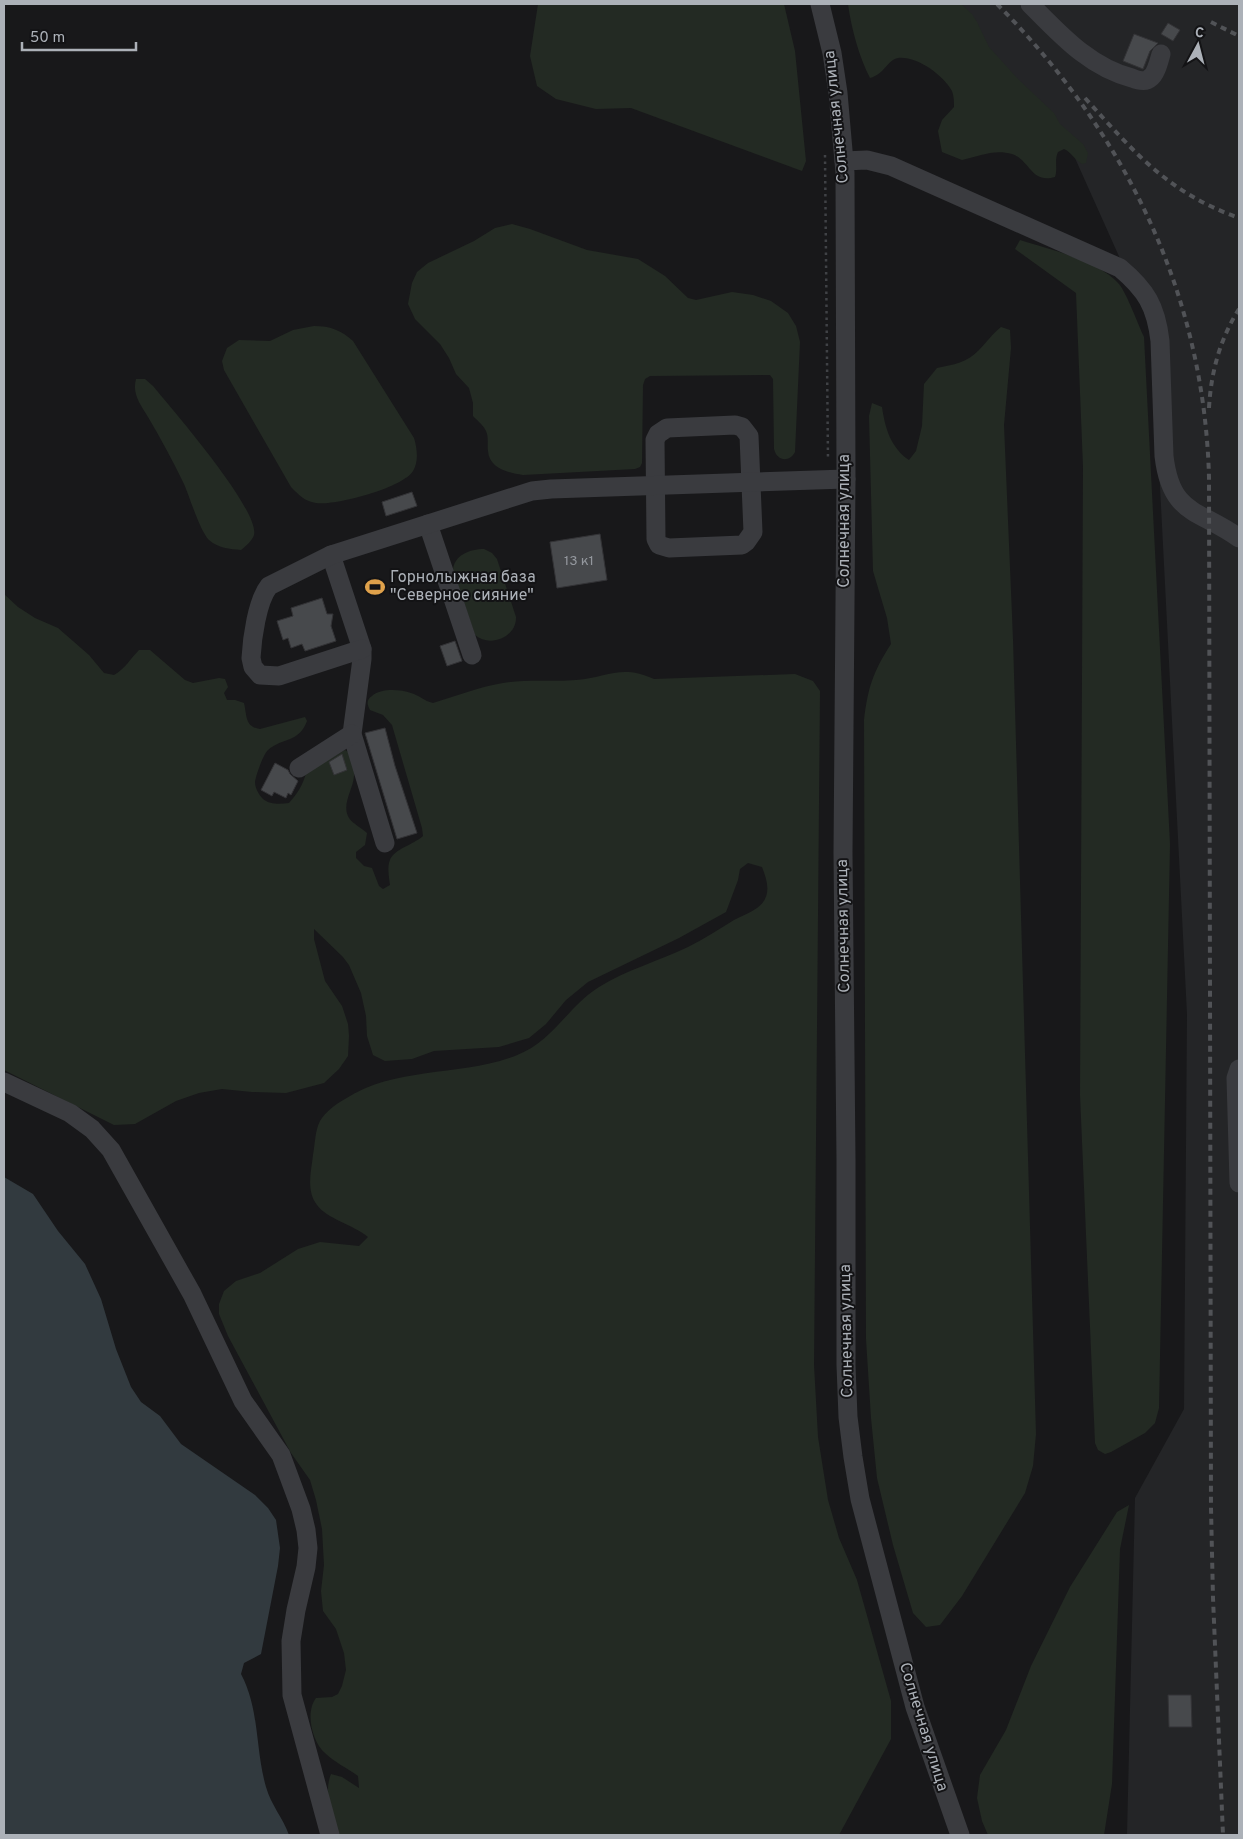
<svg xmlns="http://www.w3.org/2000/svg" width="1243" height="1839" viewBox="0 0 1243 1839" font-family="Overpass,sans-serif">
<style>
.built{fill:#242527}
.green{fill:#232a23}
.water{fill:#323a3f}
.building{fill:#47494c;stroke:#333336}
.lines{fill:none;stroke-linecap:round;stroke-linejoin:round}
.path{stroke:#404246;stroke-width:2.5;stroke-dasharray:2.5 4;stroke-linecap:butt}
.minor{stroke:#3a3b3f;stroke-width:19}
.rail{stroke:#515357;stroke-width:4;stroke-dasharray:6 5;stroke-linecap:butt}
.labels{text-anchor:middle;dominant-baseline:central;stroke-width:4;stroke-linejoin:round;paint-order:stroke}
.number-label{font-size:14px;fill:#93979d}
.street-label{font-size:16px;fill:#acb1b8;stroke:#131315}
.poi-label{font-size:16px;fill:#acb1b8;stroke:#131315;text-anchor:start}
</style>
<rect width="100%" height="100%" fill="#18181a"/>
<!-- built -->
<polygon class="built" points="944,4 1239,4 1239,1835 1127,1835 1135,1498 1184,1409 1187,1014 1152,330 1066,138"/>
<!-- green -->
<g class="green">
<polygon points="538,4 784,4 795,51 806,161 802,171 631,108 596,109 556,99 537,86 530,56"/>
<path d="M848,4H961L972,14L977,22L989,47L1019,80L1054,113L1060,124L1083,144L1088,153L1086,163L1082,164C1075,160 1071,152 1064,149L1058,152C1054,160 1058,169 1055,177C1031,184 1030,160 1012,154C994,149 980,156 962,160L942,152L938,131L942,120L954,107C954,102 954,96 952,91C943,75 917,56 898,58C887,60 885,74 870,78C859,57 851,27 848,4Z"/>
<path d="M512,224L530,229L587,250L638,259L665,276L688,298L696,300L732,292L753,295L771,301L788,313L796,326L800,342L795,452C789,463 777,461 774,449L773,379L770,375L650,376L645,379L643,385L642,463L640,467L635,469L523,475C508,473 489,468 488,451C487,444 489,438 486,431C484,426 478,421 473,416V403L469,388L456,374L449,358L440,344L415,319L408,304L412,283L417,272L428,263L474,241L495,228Z"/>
<path d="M1020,240C1049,249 1099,261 1119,284C1127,294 1138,324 1144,337L1170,844L1159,1408L1155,1423L1145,1433L1111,1452L1105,1454L1098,1450L1095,1443L1080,1095L1083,467L1076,293L1015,249Z"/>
<path d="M314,326C330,326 341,330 353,341L414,438C417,448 419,461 413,471C403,488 334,506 316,503C304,501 299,495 291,487L224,370L222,361L227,348L239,340L270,341L293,330Z"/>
<path d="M1001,327L1010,330L1011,348L1004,425L1013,639L1036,1434L1033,1466L1025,1493L962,1596L940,1625L926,1627L913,1613L893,1545L877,1478L871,1418L866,1339L864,720C868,687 873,672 891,644L887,618L873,571L869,416L872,403L882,407C885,428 891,448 909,460L916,451L922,426L924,384L937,368C953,365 968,362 979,350C987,342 992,334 1001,327Z"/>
<path d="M136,379H145L153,386C172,409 260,510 254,535C252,541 246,546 241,550C230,549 218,548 209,540C200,531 190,498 184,484C173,461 161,439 148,417C140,404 132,394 136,379Z"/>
<path d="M484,549L492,553L497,559L516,617C517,637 490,648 475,635L453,570C454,555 470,549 484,549Z"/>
<path d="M4,594L18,607L35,618L58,628L89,655L104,673L114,675C124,670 131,658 139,650H150L185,680L193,683L219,678L225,679L228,687L224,693L227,700H235L244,703C247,716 245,727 260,729L305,717L307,721C299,743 283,737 268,750C263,755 256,775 255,782C255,788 259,795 263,799C270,805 281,804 289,803C297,794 303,785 306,773L345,750L350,753C352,760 355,769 354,776C353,790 341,805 349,818C353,824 362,828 367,833L365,845L356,852V858L364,866L372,868L379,886L383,889L390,885C389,878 387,866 390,860C394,849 413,845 423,836L422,828L392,725L383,715L370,710C367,704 366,700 372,696C380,688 400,689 411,693C419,695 424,701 433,703C456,696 479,687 503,683C527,679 551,682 576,680C609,677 621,664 654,679L795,674L813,681L820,691L814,1365L818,1437L828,1500L839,1538L857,1580L891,1701V1739L839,1835H338C333,1816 323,1793 331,1774L342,1777L359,1788L358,1776C347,1768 334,1762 325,1753C312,1742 305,1712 316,1698L332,1697L338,1694L342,1686L346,1670L344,1653L336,1629L323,1611L321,1591L324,1565L322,1529L316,1500L310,1480L291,1453L228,1336L219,1314V1304L224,1291L236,1281L260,1273L298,1249L320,1242L359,1246L368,1237C354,1225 327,1219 317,1205C306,1191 311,1172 313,1155C315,1145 315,1130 320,1121C325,1112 336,1104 345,1099C396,1066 460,1077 515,1056C554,1041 566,1008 599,987C626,970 659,961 688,947C704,939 719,929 734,920C741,916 750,913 757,908C772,897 768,882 762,867L748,863L740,869L738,880L726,912L679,938L588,982L566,1000L546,1024L529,1038L499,1047L434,1051L412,1059L385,1061L373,1055L367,1036L366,1016L361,993L349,965L343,957L314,929V939L325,981L342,1006L348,1024L349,1036L348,1056L339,1069L324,1083L286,1093L252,1092L222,1089L199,1093L176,1101L135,1124L114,1125L4,1070Z"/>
<polygon points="1129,1505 1120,1549 1112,1784 1104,1835 988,1835 982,1821 977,1798 980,1775 1006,1730 1031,1666 1070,1587 1117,1512"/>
</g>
<!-- water -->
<path class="water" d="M4,1177L33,1194L58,1231L85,1264L101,1299L116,1349L131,1387L141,1402L160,1416L181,1444L255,1495L268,1508L276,1520L280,1548L278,1566L261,1654L244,1663L241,1674C260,1710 255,1749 266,1787C271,1805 283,1818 289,1835H4Z"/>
<!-- building -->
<g class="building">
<polygon points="1168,23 1180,30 1173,41 1161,34"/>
<polygon points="1134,34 1158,43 1150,51 1143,69 1123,61"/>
<polygon points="412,492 417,506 386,516 382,502"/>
<polygon points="600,534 607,580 557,588 550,542"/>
<polygon points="322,598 327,614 333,614 331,626 336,641 305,651 302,644 291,648 288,638 283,640 277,621 293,616 291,608"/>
<polygon points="455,641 462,661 447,666 440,646"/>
<polygon points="385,728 395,766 417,833 397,839 365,733"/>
<polygon points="342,754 347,770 334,775 329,762"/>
<polygon points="275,763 288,770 290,774 298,781 291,795 288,793 286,798 274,792 272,796 261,790"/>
<polygon points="1168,1695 1191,1695 1192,1727 1169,1727"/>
</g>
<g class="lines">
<!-- path -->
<polyline class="path" points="825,155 828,460"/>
<!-- minor -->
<g class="minor">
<polyline points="820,4 832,53 838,93 845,173 846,479 843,853 846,1160 846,1365 848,1417 853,1457 860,1499 915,1707 960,1835"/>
<path d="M1030,4C1060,34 1089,67 1132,78C1137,80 1145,83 1150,78C1156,74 1159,61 1161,54"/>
<path d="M844,161L867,160L891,166L1120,268C1146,290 1156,306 1160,341L1164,456C1171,516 1199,509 1239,538"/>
<polygon points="735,425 742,427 749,436 753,532 746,542 742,545 669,548 659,545 656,539 655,440 658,434 667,428"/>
<polyline points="428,524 472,655"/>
<polyline points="331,555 362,649 362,659 352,734 385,843"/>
<path d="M362,649L279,676L260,675L253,667L251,658C252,639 257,601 269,586L331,555L532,491L551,489L846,479"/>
<polyline points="299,768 352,734"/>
<polyline points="1239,1069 1236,1078 1239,1183"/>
<polyline points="4,1082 70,1113 92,1129 111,1150 192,1294 243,1401 281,1455 301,1509 306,1530 308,1548 306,1567 296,1610 291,1641 292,1695 330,1835"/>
</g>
<!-- rail -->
<g class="rail">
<path d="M997,4C1125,133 1204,293 1209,477L1211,1508L1213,1598L1223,1835"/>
<polyline points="1211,22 1239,36"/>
<path d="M1085,98C1135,153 1167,192 1239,218"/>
<path d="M1209,408C1211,372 1220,339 1239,309"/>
</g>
</g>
<!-- icons -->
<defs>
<symbol id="stadium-bare" viewBox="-9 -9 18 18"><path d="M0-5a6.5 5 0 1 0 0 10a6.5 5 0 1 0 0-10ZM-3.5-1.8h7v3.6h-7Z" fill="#dfa14b" stroke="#131315" stroke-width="2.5" paint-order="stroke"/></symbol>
</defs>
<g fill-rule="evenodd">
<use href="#stadium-bare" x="361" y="573" width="28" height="28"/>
</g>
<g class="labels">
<!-- number labels -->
<g class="number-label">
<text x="579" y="561">13 к1</text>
</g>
<!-- street labels -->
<g class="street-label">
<text transform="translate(837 117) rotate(-96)">Солнечная улица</text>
<text transform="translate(845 521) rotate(-90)">Солнечная улица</text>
<text transform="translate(844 926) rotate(-91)">Солнечная улица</text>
<text transform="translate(847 1331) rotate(-91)">Солнечная улица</text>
<text transform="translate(923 1727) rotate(73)">Солнечная улица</text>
</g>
<!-- poi labels -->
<g class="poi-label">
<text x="390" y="578">Горнолыжная база<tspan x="390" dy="18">"Северное сияние"</tspan></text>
</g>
</g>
<!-- border -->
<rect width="1243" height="1839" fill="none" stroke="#acb1b8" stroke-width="10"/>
<!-- north arrow -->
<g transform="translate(1198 45) rotate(7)" stroke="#131315" stroke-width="4" paint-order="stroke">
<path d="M0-4L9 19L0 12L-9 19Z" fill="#acb1b8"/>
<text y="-8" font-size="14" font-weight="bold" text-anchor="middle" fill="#acb1b8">С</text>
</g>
<!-- scale -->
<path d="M22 42v8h114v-8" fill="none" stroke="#acb1b8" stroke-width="2.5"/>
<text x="30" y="42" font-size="15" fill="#acb1b8" stroke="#131315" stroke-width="4" paint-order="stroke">50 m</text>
</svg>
